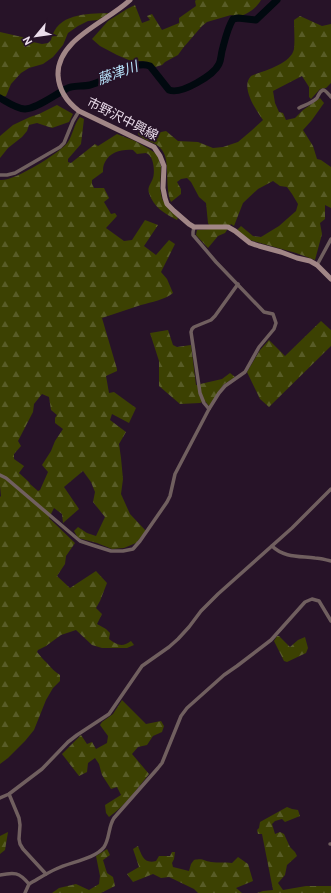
<svg xmlns="http://www.w3.org/2000/svg" width="331" height="893" viewBox="0 0 331 893" font-family="Overpass,'Noto Sans JP',sans-serif">
<style>
.forest{fill:url(#forest-firs);fill-rule:evenodd}
.lines{fill:none;stroke-linecap:round;stroke-linejoin:round}
.river{stroke:#01090f;stroke-width:7}
.street{stroke:#705f5f;stroke-width:3.5}
.secondary{stroke:#a18686;stroke-width:5}
.labels{text-anchor:middle;dominant-baseline:central;stroke-width:4;stroke-linejoin:round;paint-order:stroke}
.street-label{font-size:13px;fill:#ebddeb;stroke:#271328}
.water-label{font-size:14px;font-style:italic;fill:#b9e5fd;stroke:#271328}
</style>
<defs>
<pattern id="forest-firs" width="22" height="20" patternUnits="userSpaceOnUse"><rect width="22" height="20" fill="#3c4102"/><path d="M5 1l3.5 6h-7zM16 11l3.5 6h-7z" fill="#585c27"/></pattern>
</defs>
<rect width="100%" height="100%" fill="#271328"/>
<!-- forest -->
<g class="forest">
<path d="M196,0H261C256,9 242,20 231,15L207,22L202,26L183,48L178,55L165,62L162,65L155,67L148,62L140,61H131L117,55L100,46L92,39L108,21L127,9L135,5L142,23L150,20L147,16L152,14L162,30L179,23V18L196,6L195,1Z"/>
<path d="M109,13L98,20L88,21L78,26L68,33L63,45L53,57L43,64L29,68L21,73L11,84L6,96L0,98V32L22,37L33,42L42,44L48,43L51,40C57,13 86,14 109,13Z"/>
<path d="M300,16L322,26L331,24V83L326,88L320,89L311,99L309,97V87L302,76L273,91L275,103L279,112L283,113L286,120L295,118L303,110L320,98L324,103L312,120L303,130L313,146L317,159L321,160L331,167V208L325,205V219L320,223L322,234L315,260L296,253L250,240L237,230L241,226L253,236L261,237L279,226L296,211L298,204L292,194L287,187L280,186L273,181L258,189L243,203L234,226L231,224L225,233L218,236L208,248L196,235L197,230L211,229L208,223L206,203L199,197L191,182L187,178L181,179L177,182L181,189V194L171,202C164,186 171,162 162,150C156,141 144,142 138,134L139,131L156,133L166,131L178,141L198,142L213,148L223,147L238,142L251,131L263,120C256,110 240,87 251,76C263,71 291,64 294,49C295,40 294,29 294,20Z"/>
<polygon points="57,105 73,114 69,122 52,128 37,123 29,125 27,131 22,137 8,148 0,158 0,136 13,125 30,117 39,114"/>
<path d="M80,117L84,119L81,144L68,159V162L71,163L95,144L98,146L117,134L135,141L149,149L157,154L161,166L160,188L162,199L169,209L178,218L177,220C164,213 154,208 149,193C147,187 151,184 153,178C155,172 154,155 146,153C143,153 139,154 137,154L133,150C122,149 110,152 105,162C103,165 103,169 103,172L92,180V184L94,188H104L109,198L104,202L111,214L115,213L117,216L106,228L124,241L132,240L145,220L158,225L144,246L156,255L169,240L175,244L161,272L167,279L173,293C164,300 152,302 141,305C128,309 115,314 102,318L117,369V371L106,376L109,393L114,392L136,408L129,423L112,414L110,420L126,432L119,444L121,458L123,479L121,494L130,514L146,531L136,543L124,548L112,549L97,543L78,538L74,531L78,527L87,533L96,536L105,517L93,502L95,492L91,482L83,471L64,487L79,509L63,523L62,514L54,508L49,518L75,543L66,556L65,564L57,576L70,588L96,571L107,583L100,601L96,608L102,614L97,624L106,629L110,633L109,639C117,645 122,648 131,641L134,645L127,648H102L92,645L76,630L61,635L46,646L38,650L37,652C41,656 43,660 47,663C51,668 55,672 60,675V681L53,688L46,700L34,730L25,741L8,758L0,764V497L1,496L0,486V180C13,182 60,153 68,142C73,134 74,124 80,117ZM42,394L49,397L51,410L57,415L55,418V423L63,429L55,441L51,451L42,465L48,472L40,490L38,491L30,484L29,482L19,473L24,466L14,459V454L21,446L18,441L33,412L34,404Z"/>
<polygon points="321,321 331,330 331,346 269,407 260,399 247,372 260,350 269,340 285,356"/>
<polygon points="168,330 173,345 177,347 191,345 196,385 222,379 230,373 235,377 223,385 211,406 209,406 205,401 200,403 180,404 159,386 159,361 150,333"/>
<polygon points="277,636 279,636 290,647 298,640 305,637 308,648 306,653 287,662 284,661 274,641"/>
<path d="M122,700L146,724L161,721L164,726L162,732L153,736L147,745L138,747L132,754L149,774C137,789 125,806 109,817L106,813L105,805L121,795L117,787L111,789L102,775L99,764L95,758L88,763L87,772L79,776L62,754L81,735L87,744L92,742L96,749L107,743L108,736L100,725L102,722L113,714Z"/>
<polygon points="287,807 292,809 298,810 300,816 285,822 282,819 275,821 272,824 275,834 280,832 284,834 290,847 295,852 297,856 287,865 285,875 278,883 283,890 306,886 331,886 331,893 257,893 263,891 273,890 262,834 258,834 257,830 259,828 260,822"/>
<polygon points="8,832 5,850 0,854 0,836"/>
<path d="M138,846C142,856 144,864 156,861L159,856H170L172,852H175L174,859L172,863L173,867L189,871L191,864L194,860C204,858 203,861 211,862C218,863 225,862 232,863L238,857L248,864L253,881L236,888L242,893H198L194,889L169,877L161,878L153,874L133,882L127,874L139,867L133,849Z"/>
<polygon points="107,849 110,855 103,860 107,873 113,877 115,886 101,893 52,893 59,888 76,884 89,890 99,884 100,876 96,856"/>
</g>
<g class="lines">
<!-- river -->
<path class="river" d="M0,98C7,102 17,109 25,109C36,109 56,94 66,89C73,85 82,87 90,85C98,83 106,79 113,76C125,71 138,61 150,66L169,90C181,95 214,75 219,64C221,60 221,55 222,51C225,40 227,29 233,19L238,18L256,20L277,0"/>
<!-- street -->
<g class="street">
<path d="M299,108C305,105 312,103 317,98C318,96 320,91 323,90C326,90 329,95 331,97"/>
<polyline points="0,175 7,175 15,173 60,147 64,143 73,121 79,111"/>
<polyline points="317,265 331,239"/>
<polyline points="209,409 204,403 200,393 191,332 192,329 194,327 211,320 215,316 238,284"/>
<polyline points="0,475 6,478 80,541 92,545 111,551 123,551 133,549 140,541 167,502 170,496 175,474 209,409 219,393 225,386 245,372 259,347 274,329 276,323 273,314 264,312 216,262 193,235 193,232 194,227"/>
<path d="M272,546C284,558 300,556 315,558C320,558 326,560 331,561"/>
<polyline points="9,794 19,818 20,825 19,839 20,844 23,849 46,874"/>
<polyline points="0,798 9,794 42,769 68,742 77,735 109,714 142,666 169,647 178,639 189,627 201,611 218,594 292,528 331,489"/>
<polyline points="330,844 331,844"/>
<path d="M0,875C14,872 19,872 29,884"/>
<path d="M29,884C38,879 47,873 56,869C70,862 95,859 104,847C110,838 108,827 114,818L158,768L162,763L181,716L187,708L224,675L237,666L271,640L305,602L312,599L319,601L331,621"/>
<polyline points="25,893 29,884"/>
</g>
<!-- secondary -->
<path class="secondary" d="M130,0C107,22 57,39 58,75C59,91 67,102 79,111L154,147L160,156L164,166L163,188L165,198L167,204L174,211L189,224L194,227H228L235,231L250,243L259,246L281,252L297,258L310,261L317,265L331,279"/>
</g>
<g class="labels">
<!-- street labels -->
<g class="street-label">
<text transform="translate(122 120) rotate(27)">市野沢中興線</text>
</g>
<!-- water labels -->
<g class="water-label">
<text transform="translate(118 74) rotate(-20)">藤津川</text>
</g>
</g>
<!-- north arrow -->
<g transform="translate(36 36) rotate(241)" stroke="#271328" stroke-width="3" paint-order="stroke">
<path d="M0-3L7 15L0 10L-7 15Z" fill="#ebddeb"/>
<text y="-6" font-size="11" font-weight="bold" text-anchor="middle" fill="#ebddeb">N</text>
</g>
</svg>
